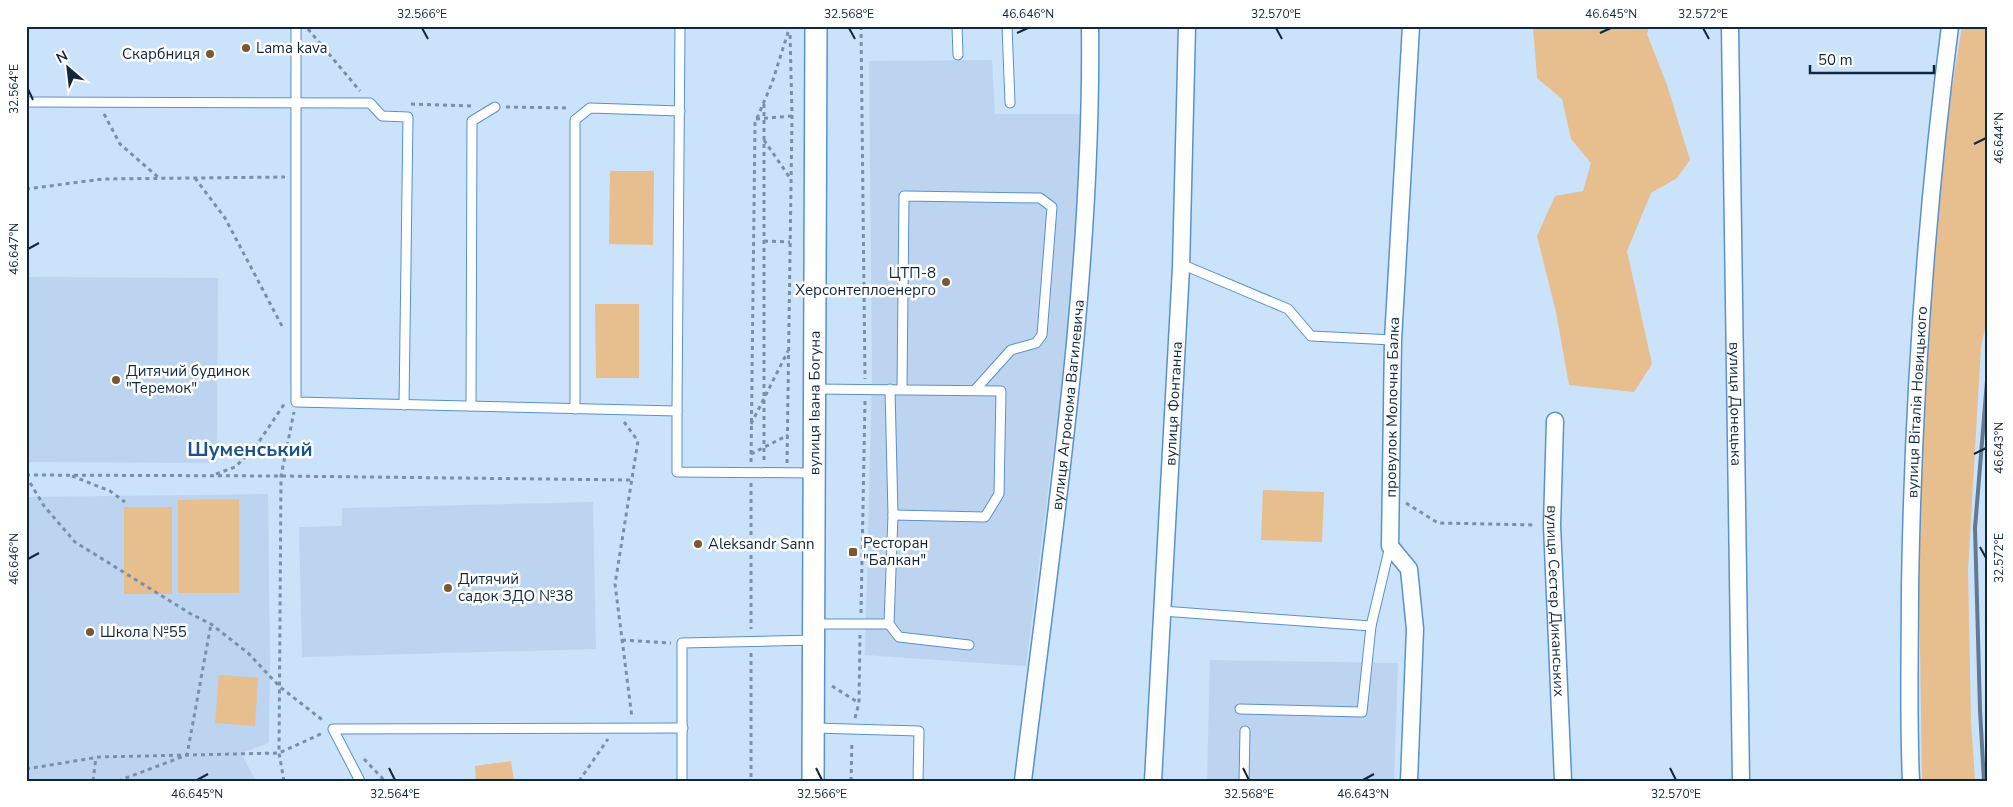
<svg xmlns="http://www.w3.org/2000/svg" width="2013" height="807" viewBox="0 0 2013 807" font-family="'Nunito Sans',sans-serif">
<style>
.built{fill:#bcd4ef}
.green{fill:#e7be8d}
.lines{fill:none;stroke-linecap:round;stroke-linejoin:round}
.service-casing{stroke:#5991cc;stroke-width:11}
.minor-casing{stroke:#5991cc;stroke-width:19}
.tertiary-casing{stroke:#5991cc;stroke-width:24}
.path{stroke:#7990a8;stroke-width:3;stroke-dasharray:4 4;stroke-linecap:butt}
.service{stroke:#fff;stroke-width:9}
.minor{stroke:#fff;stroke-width:16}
.tertiary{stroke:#fff;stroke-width:21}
.rail{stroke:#627991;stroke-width:4}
.ticks{fill:none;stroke:#10283f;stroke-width:2}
.poi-dot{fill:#7a5930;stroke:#fff;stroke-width:2}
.labels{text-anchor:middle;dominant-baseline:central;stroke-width:5;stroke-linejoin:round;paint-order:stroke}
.poi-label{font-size:15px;fill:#10283f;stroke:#fff;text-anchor:start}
.street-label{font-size:15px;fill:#10283f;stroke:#fff}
.district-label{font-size:20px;font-weight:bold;fill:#1c548a;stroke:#fff}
.neatline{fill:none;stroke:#10283f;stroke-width:2}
.ticks-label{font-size:12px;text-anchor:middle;fill:#10283f}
</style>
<rect width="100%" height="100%" fill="#cbe2fb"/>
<!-- built -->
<g class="built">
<polygon points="992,60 995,114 1083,114 1079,194 1065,357 1026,666 865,655 872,377 869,61"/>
<polygon points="26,277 218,278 217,463 26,462"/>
<polygon points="268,494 270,660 269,743 241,753 256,781 26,781 26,497"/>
<polygon points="593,502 596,649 302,657 299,527 342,526 342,508"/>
<polygon points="1210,660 1398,663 1394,781 1207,781"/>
</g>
<!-- green -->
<g class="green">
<polygon points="1533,26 1649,26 1647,34 1667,85 1690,160 1677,178 1651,193 1627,251 1652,364 1634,392 1569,385 1556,312 1537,236 1555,196 1583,191 1591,163 1571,139 1562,99 1537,78"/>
<polygon points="1962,26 1987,26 1987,320 1981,347 1968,570 1971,721 1975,781 1922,781 1918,519 1927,338 1946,125"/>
<polygon points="610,171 654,171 653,245 609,244"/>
<polygon points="595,304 639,304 639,378 596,378"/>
<polygon points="1263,490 1324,492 1322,542 1261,540"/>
<polygon points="239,499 239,593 178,593 178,500"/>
<rect x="124" y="507" width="48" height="87"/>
<polygon points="219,675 258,678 255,726 215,723"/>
<polygon points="511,761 514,781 476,781 475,766"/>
</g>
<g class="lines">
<defs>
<g id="service">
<polyline points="296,26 296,402 677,411 677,472 814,473"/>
<polyline points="957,26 958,55"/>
<polyline points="1007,26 1010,103"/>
<polyline points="26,102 370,103 382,116 408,117 404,405"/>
<polyline points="1181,264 1288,309 1311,336 1393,340"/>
<polyline points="814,389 1001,391 999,494 985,517 893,515"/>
<polyline points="890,389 893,515 889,624 899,637 969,645"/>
<polyline points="902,389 904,196 1040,198 1052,207 1042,335 1036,343 1011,350 975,390"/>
<polyline points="471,406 472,121 495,107"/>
<polyline points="575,409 575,120 590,108 680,111"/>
<polyline points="677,411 680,26"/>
<polyline points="1162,611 1371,626"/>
<polyline points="814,624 889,624"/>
<polyline points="1240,709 1362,712 1371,626 1390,546"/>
<polyline points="814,728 919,731 918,781"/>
<polyline points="360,781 333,729 683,728"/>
<polyline points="682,781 682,643 814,640"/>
<polyline points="1244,781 1245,731"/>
</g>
<g id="minor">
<path id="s1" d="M1730,26L1741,781"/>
<path id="s2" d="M1555,421L1552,525L1563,781"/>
<path id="s3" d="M1023,781C1053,532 1093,277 1090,26"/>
<path id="s4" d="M1153,781L1181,268L1187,26"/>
<path id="s5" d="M1409,781L1415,629L1409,569L1390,546L1393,340L1411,26"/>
<path id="s6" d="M1911,781C1908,716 1910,652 1910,587C1913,400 1926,212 1950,26"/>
</g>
<g id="tertiary">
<path id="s7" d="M813,781L816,26"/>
</g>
</defs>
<!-- service casing -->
<use href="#service" class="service-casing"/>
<!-- minor casing -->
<use href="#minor" class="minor-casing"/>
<!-- tertiary casing -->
<use href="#tertiary" class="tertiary-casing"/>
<!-- path -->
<g class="path">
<polyline points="861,26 865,379"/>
<polyline points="308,29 360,91"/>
<polyline points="411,104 472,106"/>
<polyline points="764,104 764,462"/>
<polyline points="506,107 570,108"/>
<polyline points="104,114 120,144 159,178"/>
<polyline points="756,119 792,116"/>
<polyline points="764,140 790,178"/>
<polyline points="195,178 225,218 283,328"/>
<polyline points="26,189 103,179 285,177"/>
<polyline points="764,241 790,242"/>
<polyline points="624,422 638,441 615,584 632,718"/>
<polyline points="751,424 788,351"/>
<polyline points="751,454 788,435"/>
<polyline points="751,462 755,123 772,83 790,26"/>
<polyline points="787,463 792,116 790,32"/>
<polyline points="216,474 235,467 254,449 285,403"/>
<polyline points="26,475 281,476 632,480"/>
<polyline points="26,476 44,506 75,542 191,614 211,624 248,653 280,687 325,722"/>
<polyline points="72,476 110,491 125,502"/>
<polyline points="751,483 751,629"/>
<polyline points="1406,503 1438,523 1536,525"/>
<polyline points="861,613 865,400"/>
<polyline points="622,640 671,643"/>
<polyline points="751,653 751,781"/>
<polyline points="832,686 859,703"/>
<polyline points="855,718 859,703 860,635"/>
<polyline points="364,759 385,781"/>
<polyline points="26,769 99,757 279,753 323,733"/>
<polyline points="93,781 96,757"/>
<polyline points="118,781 187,755 211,624"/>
<polyline points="284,781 279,753 281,476 294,412"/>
<polyline points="579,781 608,739"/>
<polyline points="851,781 852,741"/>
</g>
<!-- service -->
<use href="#service" class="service"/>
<!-- minor -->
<use href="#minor" class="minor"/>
<!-- tertiary -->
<use href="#tertiary" class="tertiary"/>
<!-- rail -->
<g class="rail">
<polyline points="1987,495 1987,587"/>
<polyline points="1984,781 1980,710 1975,528 1987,381"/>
</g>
</g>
<!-- ticks -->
<path class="ticks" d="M422,28L428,39M849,28L855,39M1276,28L1282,39M1703,28L1709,39M1017,33L1028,28M1600,33L1611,28M28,89L33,100M1974,144L1986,138M28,249L39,243M1974,454L1986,448M1980,547L1986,558M28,559L39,553M389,768L395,780M816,768L822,780M1243,768L1249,780M1670,768L1676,780M197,780L208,774M1363,780L1374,774"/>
<!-- markers -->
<g class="poi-dot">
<circle cx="246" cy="48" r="5"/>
<circle cx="210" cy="54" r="5"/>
<circle cx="946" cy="282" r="5"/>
<circle cx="116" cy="380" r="5"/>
<circle cx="698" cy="544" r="5"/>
<rect x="848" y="547" width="10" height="10" rx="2.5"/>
<circle cx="448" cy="588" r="5"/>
<circle cx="90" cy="632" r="5"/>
</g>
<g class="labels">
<!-- poi labels -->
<g class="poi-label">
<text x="256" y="48">Lama kava</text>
<text x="200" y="54" text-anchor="end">Скарбниця</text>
<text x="936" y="273" text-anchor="end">ЦТП-8<tspan x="936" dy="17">Херсонтеплоенерго</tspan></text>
<text x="126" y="371">Дитячий будинок<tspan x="126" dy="17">"Теремок"</tspan></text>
<text x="863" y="543">Ресторан<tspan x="863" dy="17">"Балкан"</tspan></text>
<text x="708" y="544">Aleksandr Sann</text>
<text x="458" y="579">Дитячий<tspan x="458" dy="17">садок ЗДО №38</tspan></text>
<text x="100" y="632">Школа №55</text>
</g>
<!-- street labels -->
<g class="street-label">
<text stroke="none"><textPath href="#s6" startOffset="379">вулиця Віталія Новицького</textPath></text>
<text stroke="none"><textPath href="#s7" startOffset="378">вулиця Івана Богуна</textPath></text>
<text stroke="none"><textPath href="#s3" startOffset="379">вулиця Агронома Вагилевича</textPath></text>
<text stroke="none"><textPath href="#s4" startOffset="378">вулиця Фонтанна</textPath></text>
<text stroke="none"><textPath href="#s1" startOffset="378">вулиця Донецька</textPath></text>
<text stroke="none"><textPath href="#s5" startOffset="381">провулок Молочна Балка</textPath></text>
<text stroke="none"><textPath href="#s2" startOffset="180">вулиця Сестер Диканських</textPath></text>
</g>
<!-- district labels -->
<g class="district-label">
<text x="250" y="449">Шуменський</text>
</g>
</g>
<!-- border -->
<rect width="2013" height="807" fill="none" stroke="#ffffff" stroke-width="55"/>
<!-- north arrow -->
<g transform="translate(68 68) rotate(332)" stroke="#ffffff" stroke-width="4" paint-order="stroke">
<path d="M0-4L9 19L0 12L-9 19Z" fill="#10283f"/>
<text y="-8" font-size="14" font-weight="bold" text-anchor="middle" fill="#10283f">N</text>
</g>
<!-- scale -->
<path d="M1810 65v8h124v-8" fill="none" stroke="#10283f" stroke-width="2.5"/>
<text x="1818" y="65" font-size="15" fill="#10283f" stroke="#ffffff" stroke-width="4" paint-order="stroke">50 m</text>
<rect x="28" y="28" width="1958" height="752" class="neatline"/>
<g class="ticks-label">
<text x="422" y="18">32.566°E</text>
<text x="849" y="18">32.568°E</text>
<text x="1028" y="18">46.646°N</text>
<text x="1276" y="18">32.570°E</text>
<text x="1611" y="18">46.645°N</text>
<text x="1703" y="18">32.572°E</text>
<text transform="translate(14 89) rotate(-90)" y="4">32.564°E</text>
<text transform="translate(1999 138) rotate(-90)" y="4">46.644°N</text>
<text transform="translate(14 249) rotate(-90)" y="4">46.647°N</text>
<text transform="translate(1999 448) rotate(-90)" y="4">46.643°N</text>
<text transform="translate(1999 558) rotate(-90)" y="4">32.572°E</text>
<text transform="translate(14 559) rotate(-90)" y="4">46.646°N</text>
<text x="197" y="798">46.645°N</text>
<text x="395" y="798">32.564°E</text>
<text x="822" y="798">32.566°E</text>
<text x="1249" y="798">32.568°E</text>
<text x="1363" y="798">46.643°N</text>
<text x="1676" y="798">32.570°E</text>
</g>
</svg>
